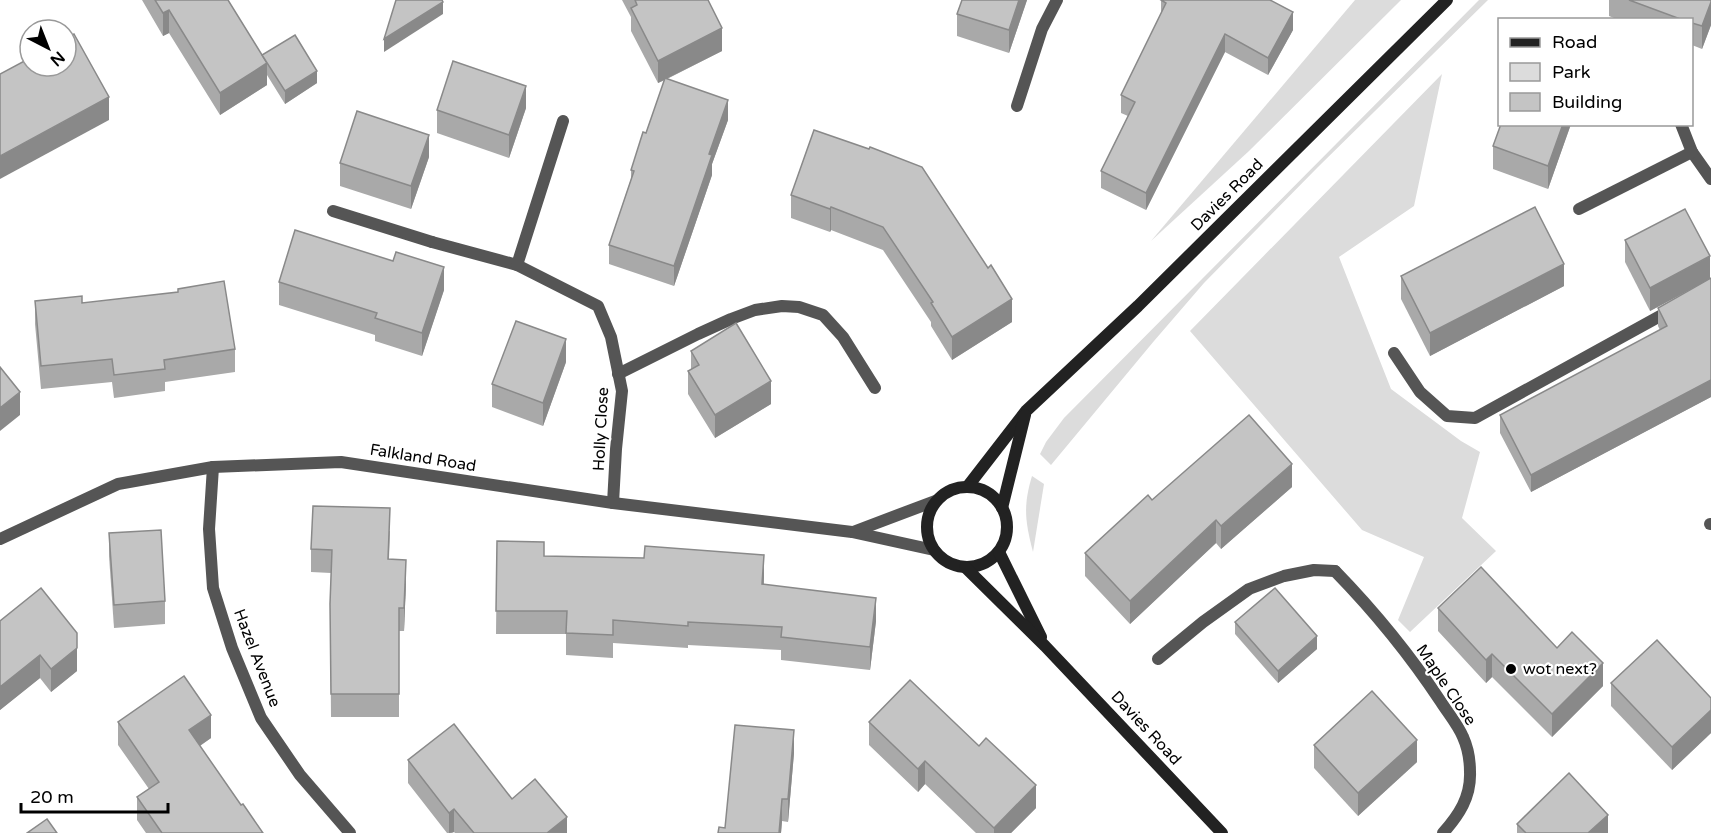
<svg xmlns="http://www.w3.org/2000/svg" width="1711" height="833" viewBox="0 0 1711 833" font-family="'Varela Round',sans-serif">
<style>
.green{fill:#dcdcdc}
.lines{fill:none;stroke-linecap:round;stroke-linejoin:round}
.lane{stroke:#555;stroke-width:12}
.street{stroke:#555;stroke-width:12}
.secondary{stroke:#222;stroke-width:12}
.wall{fill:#a9a9a9}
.shaded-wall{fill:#898989}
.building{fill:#c4c4c4;stroke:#898989;stroke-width:1.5}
.poi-dot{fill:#000;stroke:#fff;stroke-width:2}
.labels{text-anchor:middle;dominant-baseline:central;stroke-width:4.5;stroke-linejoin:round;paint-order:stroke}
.street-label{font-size:16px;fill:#000;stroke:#fff}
.poi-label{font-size:16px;fill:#000;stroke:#fff;text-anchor:start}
</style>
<rect width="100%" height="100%" fill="#fff"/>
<!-- green -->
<g class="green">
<polygon points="1355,0 1401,0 1249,151 1151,241"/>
<polygon points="1479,0 1488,0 1318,167 1204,283 1154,341 1051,465 1040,454 1046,442 1064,418"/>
<polygon points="1442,74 1414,206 1339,257 1391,389 1461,441 1480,452 1462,518 1496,551 1410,632 1398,620 1424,557 1362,530 1190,331"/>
<path d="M1032,476L1044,484L1033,552C1025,521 1023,506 1032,476Z"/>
</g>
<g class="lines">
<!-- lane -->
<g class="lane">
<polyline points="333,211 432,242"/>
<polyline points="1394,353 1420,392 1447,416 1475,418 1671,310"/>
<polyline points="618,374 698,334 731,319 755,310 782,306 799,307 823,315 843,337 875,388"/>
<polyline points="1710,524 1711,524"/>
<polyline points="1158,659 1203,622 1249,589 1284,576 1314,570 1335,571"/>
</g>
<!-- street -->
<g class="street">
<polyline points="1017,106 1042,29 1057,0"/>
<polyline points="1681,124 1692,152 1711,179"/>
<polyline points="1579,209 1692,152"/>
<polyline points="432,242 517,265 598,306 611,337 622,391 616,449 613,503"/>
<polyline points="517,265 563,121"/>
<polyline points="213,467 209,529 213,588 232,648 261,718 300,775 350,833"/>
<polyline points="853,532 935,501"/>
<polyline points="0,539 118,484 213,467 341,462 613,503 852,532 934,550"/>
<path d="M1335,571C1374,611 1410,655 1441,702C1448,713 1458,725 1463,737C1468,748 1470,760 1470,772C1471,797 1459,815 1443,833"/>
</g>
<!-- secondary -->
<g class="secondary">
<polyline points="968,486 1026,411 1138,306 1447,0"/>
<circle cx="967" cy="527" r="40"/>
<polyline points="1002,508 1025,415"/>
<polyline points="999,552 1041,637"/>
<polyline points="965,567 1045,646 1222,833"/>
</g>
</g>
<!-- wall -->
<g class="wall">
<polygon points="142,0 228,0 262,55 317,83 285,104 267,75 267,85 220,115 169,33 163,36"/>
<polygon points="622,0 708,0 722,51 667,79 728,120 712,164 712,175 674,286 609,264 609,245 631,179 631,170 646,133 665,80 658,83 631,31 631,17"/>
<polygon points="962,0 1027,0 1009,53 957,36 957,14"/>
<polygon points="1161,0 1293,30 1268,75 1225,52 1146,210 1101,188 1101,171 1128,116 1121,113 1121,95 1161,14"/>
<polygon points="1609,0 1711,0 1711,25 1702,49 1692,45 1692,20 1619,20 1609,16"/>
<polygon points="526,108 509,158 437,133 437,110"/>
<polygon points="1571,124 1548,189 1493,169 1493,146"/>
<polygon points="814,130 1012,322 952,360 931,326 931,322 883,250 831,230 830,232 791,218 791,195"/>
<polygon points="429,157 411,209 340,186 340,163"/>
<polygon points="1625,240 1710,279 1650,311 1625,262"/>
<polygon points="393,261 444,290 422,356 375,341 375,335 279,305 279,282"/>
<polygon points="1401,276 1564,286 1430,356 1401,299"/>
<polygon points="1711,278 1711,397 1531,492 1500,433 1500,415 1660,330 1658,326 1658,308"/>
<polygon points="35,301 82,303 235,349 235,372 165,382 165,391 114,398 112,382 41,389 35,324"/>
<polygon points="691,351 771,404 715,438 688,394 688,371 691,370"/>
<polygon points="566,362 543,426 492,407 492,384"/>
<polygon points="1292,487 1221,549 1216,543 1130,624 1085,576 1085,553 1152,500"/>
<polygon points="390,531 389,559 406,582 404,631 399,631 399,717 331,717 330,604 331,573 311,572 311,549"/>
<polygon points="109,533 165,601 165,624 114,628 109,556"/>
<polygon points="497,541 544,556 764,577 764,585 876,621 870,670 781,660 781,650 688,645 688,648 613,643 613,658 566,655 566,634 496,634"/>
<polygon points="1438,608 1557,648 1603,686 1552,737 1492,677 1486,683 1438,631"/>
<polygon points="0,621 77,671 51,692 40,678 0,710"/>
<polygon points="1235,622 1317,649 1278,683 1235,634"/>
<polygon points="1611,683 1711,698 1711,733 1672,770 1611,706"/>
<polygon points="118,722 211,738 200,746 241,805 263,833 146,833 137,820 137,797 149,789 118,745"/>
<polygon points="869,722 1036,808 1011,833 976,833 925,784 918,792 869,745"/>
<polygon points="1314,745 1417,762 1358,816 1314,768"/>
<polygon points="794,753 788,822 782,821 781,833 718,833 725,828"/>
<polygon points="408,760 512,799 567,833 455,833 454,832 452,833 447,833 408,783"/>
<polygon points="1517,824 1608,833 1517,833"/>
</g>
<!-- shaded-wall -->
<g class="shaded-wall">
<polygon points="1019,0 1027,0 1009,53 1009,30"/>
<polygon points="443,2 443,14 384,52 384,39"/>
<polygon points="1711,2 1711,25 1702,49 1702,26"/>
<polygon points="169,10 169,33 163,36 163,13"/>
<polygon points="1293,12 1293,30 1268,75 1268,58"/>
<polygon points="722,28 722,51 658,83 658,61"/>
<polygon points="1225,34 1225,52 1146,210 1146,193"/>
<polygon points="267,63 267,85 220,115 220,93"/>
<polygon points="317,71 317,83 285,104 285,91"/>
<polygon points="526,86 526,108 509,158 509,135"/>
<polygon points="109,97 109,120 0,179 0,156"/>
<polygon points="728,100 728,120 712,164 712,175 674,286 674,266 709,154"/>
<polygon points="1563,124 1571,124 1548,189 1548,166"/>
<polygon points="429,135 429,157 411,209 411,186"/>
<polygon points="831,207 831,230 830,232 830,209"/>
<polygon points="1710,256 1710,279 1650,311 1650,288"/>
<polygon points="1564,264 1564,286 1430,356 1430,333"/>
<polygon points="444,267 444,290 422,356 422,333"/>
<polygon points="1012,299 1012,322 952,360 952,337"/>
<polygon points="566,339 566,362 543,426 543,403"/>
<polygon points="1711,380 1711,397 1531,492 1531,475"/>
<polygon points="771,381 771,404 715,438 715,415"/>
<polygon points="20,392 20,415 0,431 0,408"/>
<polygon points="1292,464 1292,487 1221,549 1221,526"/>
<polygon points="1216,520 1216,543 1130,624 1130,601"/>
<polygon points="764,555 764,577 762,607 762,584"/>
<polygon points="406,560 406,582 404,631 404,608"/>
<polygon points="876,598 876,621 870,670 870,647"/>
<polygon points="1317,636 1317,649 1278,683 1278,671"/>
<polygon points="77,648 77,671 51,692 51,669"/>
<polygon points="1492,654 1492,677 1486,683 1486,660"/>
<polygon points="40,655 40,678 0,710 0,687"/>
<polygon points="1603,663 1603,686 1552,737 1552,714"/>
<polygon points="1711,710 1711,733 1672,770 1672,747"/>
<polygon points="211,715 211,738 189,753 189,730"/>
<polygon points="794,730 794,753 788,822 788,799"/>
<polygon points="1417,740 1417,762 1358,816 1358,793"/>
<polygon points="925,761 925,784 918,792 918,769"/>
<polygon points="1036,785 1036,808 1011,833 994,833 994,828"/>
<polygon points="782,799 782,821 781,833 779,833"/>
<polygon points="454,809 454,832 449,833 449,813"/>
<polygon points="1608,815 1608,833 1588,833"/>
<polygon points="567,817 567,833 547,833"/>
</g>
<!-- building -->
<g class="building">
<polygon points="155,0 228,0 267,63 220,93 169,10 163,13"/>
<polygon points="396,0 442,0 443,2 384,39"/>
<polygon points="635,0 708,0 722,28 658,61 631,8 637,5"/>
<polygon points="962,0 1019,0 1009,30 957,14"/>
<polygon points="1161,0 1270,0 1293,12 1268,58 1225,34 1146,193 1101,171 1135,102 1121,95 1166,3"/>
<polygon points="1629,0 1711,0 1711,2 1702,26 1692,23 1692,20 1683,20"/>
<polygon points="74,34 109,97 0,156 0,74 30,58 30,66 66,66 66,38"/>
<polygon points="295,35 317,71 285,91 262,55"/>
<polygon points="453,61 526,86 509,135 437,110"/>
<polygon points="665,78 728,100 709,154 712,155 674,266 609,245 634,171 631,170 643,132 646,133"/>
<polygon points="357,111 429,135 411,186 340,163"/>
<polygon points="1501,124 1563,124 1548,166 1493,146"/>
<polygon points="814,130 869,149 870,147 922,167 988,268 991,265 1012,299 952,337 931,303 933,302 883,227 831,207 830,209 791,195"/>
<polygon points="1535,207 1564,264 1430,333 1401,276"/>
<polygon points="1685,209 1710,256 1650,288 1625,240"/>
<polygon points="295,230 393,261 396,252 444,267 422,333 375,318 377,313 279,282"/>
<polygon points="1711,278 1711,380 1531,475 1500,415 1667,326 1658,308"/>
<polygon points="224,281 235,349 164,360 165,369 114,375 112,359 41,366 35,301 82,296 82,303 178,292 178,289"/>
<polygon points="516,321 566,339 543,403 492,384"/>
<polygon points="736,323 771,381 715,415 688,371 699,365 691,351"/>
<polygon points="0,367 20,392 0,408"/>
<polygon points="1249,415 1292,464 1221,526 1216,520 1130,601 1085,553 1148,495 1152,500"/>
<polygon points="313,506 390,508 388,559 406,560 404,608 399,608 399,694 331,694 330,604 332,550 311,549"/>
<polygon points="161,530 165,601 114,605 109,533"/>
<polygon points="497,541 544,542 544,556 644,558 645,546 764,555 762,584 876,598 870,647 781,637 782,627 688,622 688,626 613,620 613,635 566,633 567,611 496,611"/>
<polygon points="1481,567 1557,648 1572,632 1603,663 1552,714 1492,654 1486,660 1438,608"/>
<polygon points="41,588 77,633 77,648 51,669 40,655 0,687 0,621"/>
<polygon points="1275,588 1317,636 1278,671 1235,622"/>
<polygon points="1657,640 1711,698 1711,710 1672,747 1611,683"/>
<polygon points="184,676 211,715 189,730 241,805 243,804 263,833 162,833 137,797 159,782 118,722"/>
<polygon points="910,680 979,746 986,738 1036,785 994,828 925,761 918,769 869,722"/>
<polygon points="1372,691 1417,740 1358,793 1314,745"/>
<polygon points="454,724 512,799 535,779 567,817 547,833 474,833 454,809 449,813 408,760"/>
<polygon points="735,725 794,730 788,799 782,799 779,833 718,833 719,827 725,828"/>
<polygon points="1569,773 1608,815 1588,833 1526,833 1517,824"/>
<polygon points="47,819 57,833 27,833"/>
</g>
<!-- markers -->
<circle class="poi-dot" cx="1511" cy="669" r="6"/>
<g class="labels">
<!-- street labels -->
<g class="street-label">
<text transform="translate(1227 195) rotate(-45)">Davies Road</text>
<text transform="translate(601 429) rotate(-87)">Holly Close</text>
<text transform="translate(423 458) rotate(9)">Falkland Road</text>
<text transform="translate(257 658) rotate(69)">Hazel Avenue</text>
<text transform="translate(1446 685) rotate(56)">Maple Close</text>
<text transform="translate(1146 728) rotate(47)">Davies Road</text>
</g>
<!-- poi labels -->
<g class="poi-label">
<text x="1523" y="669">wot next?</text>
</g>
</g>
<!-- legend -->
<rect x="1498" y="18" width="195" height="108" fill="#ffffff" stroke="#999999" stroke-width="1.5"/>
<rect x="1510" y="38" width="30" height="9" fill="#222222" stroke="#999999" stroke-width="1.5"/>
<text x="1552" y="48" font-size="18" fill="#000000">Road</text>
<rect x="1510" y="63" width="30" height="18" fill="#dcdcdc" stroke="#999999" stroke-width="1.5"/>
<text x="1552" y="78" font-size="18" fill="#000000">Park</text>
<rect x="1510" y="93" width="30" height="18" fill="#c4c4c4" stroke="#999999" stroke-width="1.5"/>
<text x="1552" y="108" font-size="18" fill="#000000">Building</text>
<!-- north arrow -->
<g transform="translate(48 48) rotate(138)"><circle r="28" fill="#ffffff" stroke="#999999" stroke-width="1.5"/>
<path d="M0-4.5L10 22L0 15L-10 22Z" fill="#000000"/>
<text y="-9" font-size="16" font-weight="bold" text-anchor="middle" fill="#000000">N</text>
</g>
<!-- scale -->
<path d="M21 803v9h147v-9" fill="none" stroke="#000000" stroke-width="3"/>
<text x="30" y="803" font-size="18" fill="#000000" stroke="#ffffff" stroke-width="4.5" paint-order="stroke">20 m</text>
</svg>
